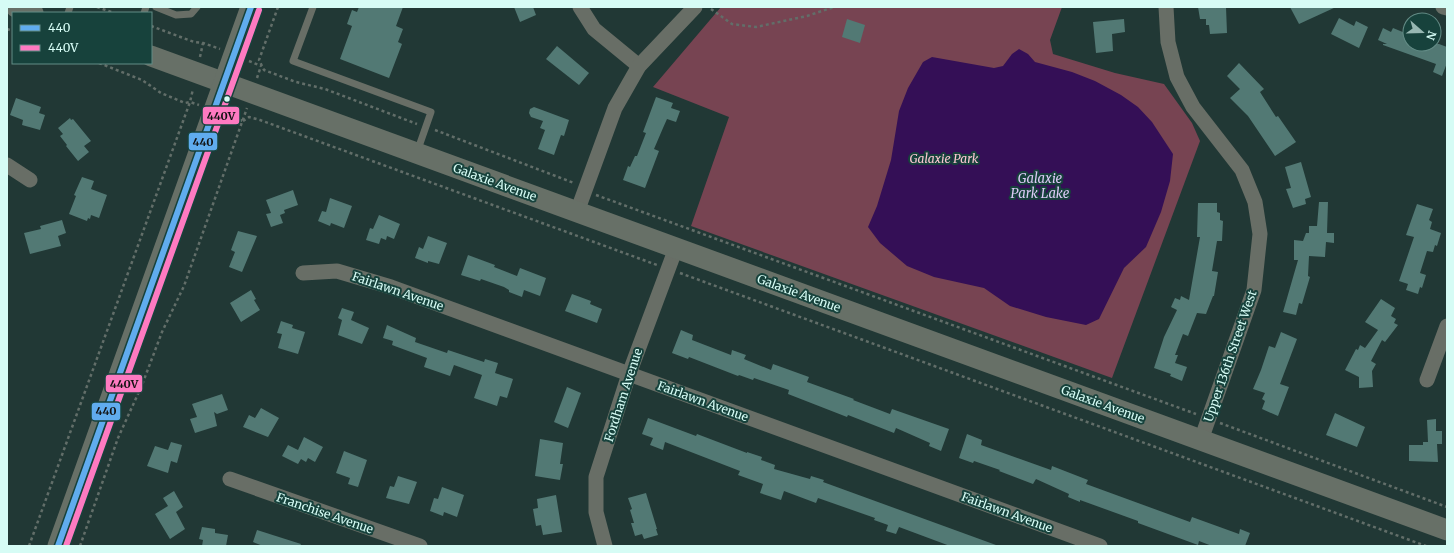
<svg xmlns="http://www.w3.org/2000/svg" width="1454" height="553" viewBox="0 0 1454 553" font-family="Merriweather,serif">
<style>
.green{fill:#774452}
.water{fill:#340f56}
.building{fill:#527974}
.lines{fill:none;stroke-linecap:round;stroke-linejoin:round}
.path{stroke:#626e69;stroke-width:2.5;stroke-dasharray:3 3;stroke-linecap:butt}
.lane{stroke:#686e66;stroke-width:7}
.street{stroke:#686e66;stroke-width:15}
.secondary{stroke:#677067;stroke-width:21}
.bus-1-casing{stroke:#17423c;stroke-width:9}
.bus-2-casing{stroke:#17423c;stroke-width:9}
.bus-1{stroke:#60acee;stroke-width:6}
.bus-2{stroke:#fe7ac1;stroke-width:6}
.bus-dot{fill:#d6fcf5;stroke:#17423c;stroke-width:1.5}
.labels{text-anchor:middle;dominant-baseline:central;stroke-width:4;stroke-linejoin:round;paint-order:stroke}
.park-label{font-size:12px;font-style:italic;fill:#fec8d4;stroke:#17423c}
.street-label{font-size:12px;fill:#d6fcf5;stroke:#17423c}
.water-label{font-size:13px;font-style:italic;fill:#dccaf6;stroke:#17423c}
.line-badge{stroke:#17423c;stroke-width:1.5}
.pale-badge-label{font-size:11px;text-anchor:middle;font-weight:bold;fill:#111}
</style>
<rect width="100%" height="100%" fill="#213835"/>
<!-- green -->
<polygon class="green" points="721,7 1062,7 1050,40 1053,54 1115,73 1164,84 1192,123 1200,141 1112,378 691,226 729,117 653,87"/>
<!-- water -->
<polygon class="water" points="1019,49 1028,54 1035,62 1072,72 1095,81 1121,95 1138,107 1152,122 1173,154 1170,181 1161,212 1146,247 1124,268 1099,319 1086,325 1046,317 1010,306 984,288 934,277 907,266 880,243 868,227 877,206 891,160 899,111 908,88 923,62 932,57 994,68 1003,66 1012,54"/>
<!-- building -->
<g class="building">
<polygon points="359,7 403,7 396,26 403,29 398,42 402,44 389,78 340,59 352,26 347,24 352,10 357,12"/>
<polygon points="514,7 533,7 536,15 520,22"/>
<polygon points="1198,7 1226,7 1227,33 1210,34 1209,25 1206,25 1206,19 1200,19"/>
<polygon points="1290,7 1336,7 1299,24"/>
<polygon points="1339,18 1354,26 1356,21 1368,27 1359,48 1331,34"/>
<polygon points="847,19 865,25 860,43 842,37"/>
<polygon points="1124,19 1125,32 1112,34 1113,51 1096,53 1093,22"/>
<polygon points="1383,28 1391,32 1393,28 1410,35 1410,44 1439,44 1447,47 1447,63 1442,76 1433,72 1436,64 1383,45 1383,44 1387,44 1378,40"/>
<polygon points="557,46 589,73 579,85 546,59"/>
<polygon points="1239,63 1264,89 1260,92 1276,117 1278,116 1296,142 1275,156 1248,116 1230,98 1240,89 1227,76"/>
<polygon points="656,97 673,103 671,108 680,111 676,122 667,119 663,128 654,149 659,151 645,188 623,180 628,166 630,167 635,156 637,156 646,133 643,132"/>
<polygon points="16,98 41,107 39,113 45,115 40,130 22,125 23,120 10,115"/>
<polygon points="534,107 569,120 564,136 561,135 554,155 538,149 545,130 540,128 543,121 531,117 529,113 530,109"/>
<polygon points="70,118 71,120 73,119 91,141 84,146 89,152 78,161 66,146 67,145 60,136 63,134 58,128"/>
<polygon points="1301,162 1311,197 1305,199 1306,204 1293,208 1286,189 1291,188 1285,167"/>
<polygon points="82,177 94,181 91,189 107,195 99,218 91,215 90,219 88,218 87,221 69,214 76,196 74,195"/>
<polygon points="293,190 298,205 284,210 285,213 280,215 283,223 271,227 266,214 271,213 266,200"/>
<polygon points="330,198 352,206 344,228 331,223 330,226 318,221 322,211 326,212"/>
<polygon points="1319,202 1328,202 1327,233 1334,233 1334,243 1326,242 1325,257 1309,256 1308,276 1310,277 1302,304 1299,303 1296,315 1283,312 1298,260 1294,260 1294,240 1303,241 1306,233 1309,233 1309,235 1309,226 1317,226"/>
<polygon points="1198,203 1217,203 1217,212 1220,213 1220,220 1223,221 1222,241 1217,241 1212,271 1218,272 1214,296 1213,296 1206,314 1197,313 1188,336 1183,334 1175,355 1178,355 1175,363 1187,367 1182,381 1170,376 1171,374 1154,368 1164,337 1177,310 1171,307 1175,298 1180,300 1181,296 1189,300 1200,237 1197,237"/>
<polygon points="1417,204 1433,209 1429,220 1432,222 1430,229 1441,233 1437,246 1435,245 1433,252 1427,251 1420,273 1426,275 1422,288 1420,287 1418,294 1406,290 1408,284 1399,281 1414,237 1406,235"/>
<polygon points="379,215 400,224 394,239 387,236 386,240 381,238 379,244 366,240 370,228 373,229"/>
<polygon points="62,220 66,233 58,236 61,246 30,254 24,233 41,229 40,226"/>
<polygon points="238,231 257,236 242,272 229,267 235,252 231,250"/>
<polygon points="428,236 447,243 439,264 428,261 428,263 415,258 419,247 423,249"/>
<polygon points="468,255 495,265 494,267 517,276 520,268 546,278 540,296 524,290 522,297 509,292 509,290 504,287 481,279 480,281 461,275"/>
<polygon points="251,290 256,299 254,300 260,310 241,322 230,303"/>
<polygon points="572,294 591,301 590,304 602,309 597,323 565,311"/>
<polygon points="1381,299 1395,308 1391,316 1396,319 1394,323 1398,325 1385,342 1382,340 1371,361 1376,364 1372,371 1373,387 1359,388 1359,377 1345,370 1356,349 1358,350 1360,345 1365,348 1378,330 1365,322"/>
<polygon points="342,308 354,312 351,320 369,328 362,344 338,335 342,320 338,318"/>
<polygon points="281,321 293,325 292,328 305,332 298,354 278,348 282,334 277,333"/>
<polygon points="387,325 416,338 415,342 447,353 448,350 484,362 485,359 498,363 495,373 513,379 507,398 500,396 497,406 474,398 482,375 454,365 450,376 424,367 427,358 392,345 393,341 383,338"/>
<polygon points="681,330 693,335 692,340 731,355 732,350 746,355 744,359 771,370 773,364 809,377 807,382 854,399 853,400 890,414 892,409 949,429 941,451 929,446 930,443 896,428 894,433 848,415 847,417 788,394 789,390 754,378 753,380 739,375 738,376 689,357 688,359 672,353"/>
<polygon points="1281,332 1297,339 1280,384 1289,387 1278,416 1262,409 1265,401 1262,399 1265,393 1253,389 1261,370 1269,346 1275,348"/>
<polygon points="567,387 581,393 568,428 554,422"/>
<polygon points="222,394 228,410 217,414 214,412 217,426 195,433 190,419 197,417 192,404"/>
<polygon points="261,408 279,418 268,437 243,427 249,415 255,418"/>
<polygon points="1335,413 1365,427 1357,447 1326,435"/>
<polygon points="648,418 696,436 697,434 747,453 747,452 762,457 761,460 775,465 774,469 810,479 811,476 824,480 823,482 996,545 995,546 950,546 899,527 896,534 886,531 888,525 874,520 875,518 818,498 816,503 784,491 781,500 760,493 763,484 738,475 740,471 665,442 663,450 650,445 653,438 642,434"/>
<polygon points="1436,419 1436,431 1442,431 1442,444 1437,444 1438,462 1409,461 1409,445 1423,445 1423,442 1428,442 1427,420"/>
<polygon points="967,434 982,440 981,445 1051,470 1052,466 1088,480 1086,484 1190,522 1192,517 1239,534 1240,529 1250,533 1245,546 1212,546 1199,541 1198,545 1138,523 1138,521 1080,500 1080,502 1068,497 1069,494 1036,479 1033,484 999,471 1000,470 974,461 973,463 959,458"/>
<polygon points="304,437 323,447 315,462 308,458 306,462 301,459 298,464 282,456 288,445 298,450"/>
<polygon points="540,439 563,443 560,464 563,464 560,480 535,476"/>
<polygon points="171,442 182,445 177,463 171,461 168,473 147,466 155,446 168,450"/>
<polygon points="344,451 367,460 358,487 348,484 350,478 336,473"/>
<polygon points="398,476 417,482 409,504 386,498 390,486 394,487"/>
<polygon points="442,487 464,495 457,517 444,512 443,516 430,511 434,498 438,499"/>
<polygon points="174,491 183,507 176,512 185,529 170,539 155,514 168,506 163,498"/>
<polygon points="646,493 657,529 656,529 658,535 644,539 642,534 635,536 631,523 634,523 630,510 632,509 628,498"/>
<polygon points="556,495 562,532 543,535 541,525 536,526 533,509 538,508 537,499"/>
<polygon points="202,527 215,529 215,533 228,535 226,546 202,546 203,540 199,539"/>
<polygon points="257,530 301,544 300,546 263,546 253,542"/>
</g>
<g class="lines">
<!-- path -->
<g class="path">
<polyline points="97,7 114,13"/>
<polyline points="278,7 259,60 264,70 296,82 325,89 417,124"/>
<polyline points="711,9 732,24 756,27 807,16 834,7"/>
<polyline points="151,26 194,42 203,43 220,49"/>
<polyline points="7,29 13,31"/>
<polyline points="200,57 203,43"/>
<polyline points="249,61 261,66"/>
<polyline points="99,63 142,80 161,93 185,103 190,102 199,105"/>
<polyline points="257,78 261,66"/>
<polyline points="228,116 243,121"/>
<polyline points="243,121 249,117 260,120 657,265"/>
<polyline points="435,130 574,183"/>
<polyline points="596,195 1196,414"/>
<polyline points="680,273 1426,546"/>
<polyline points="1220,423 1447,507"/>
<polyline points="29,546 190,102 193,89"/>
<polyline points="80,546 118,438 142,385 162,332 184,286 247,108"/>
</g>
<!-- lane -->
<g class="lane">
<polyline points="156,7 176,15 191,14 197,7"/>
<polyline points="313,7 293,61 431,112 417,152"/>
<polyline points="68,13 70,7"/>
<polyline points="144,13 146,7"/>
</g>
<!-- street -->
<g class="street">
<polyline points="580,7 594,29 639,66"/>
<polyline points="1166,7 1168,42 1177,77 1193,107 1242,170 1255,202 1260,234 1254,290 1201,440"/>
<polyline points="1443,7 1447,8"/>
<polyline points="7,165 30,180"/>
<polyline points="577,212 615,108 639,66 695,7"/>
<polyline points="303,273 337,271 391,287 1100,546"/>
<polyline points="1427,380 1447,326"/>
<polyline points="230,479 420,546"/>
<polyline points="605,546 596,512 596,477 629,374 676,248"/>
</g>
<!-- secondary -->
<g class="secondary">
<polyline points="16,7 33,13"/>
<polyline points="151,56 1447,530"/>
<polyline points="58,546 251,7"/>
</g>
<defs>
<polyline id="bus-1" points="58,546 251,7"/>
<polyline id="bus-2" points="66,546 259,10"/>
</defs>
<!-- bus-1 casing -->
<use href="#bus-1" class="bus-1-casing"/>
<!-- bus-2 casing -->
<use href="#bus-2" class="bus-2-casing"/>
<!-- bus-1 -->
<use href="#bus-1" class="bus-1"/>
<!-- bus-2 -->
<use href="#bus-2" class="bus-2"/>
</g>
<!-- markers -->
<circle class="bus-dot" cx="227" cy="99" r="3.5"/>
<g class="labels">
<!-- park labels -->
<g class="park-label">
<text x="944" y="158">Galaxie Park</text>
</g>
<!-- street labels -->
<g class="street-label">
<text transform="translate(495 182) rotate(20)">Galaxie Avenue</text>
<text transform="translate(398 291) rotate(19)">Fairlawn Avenue</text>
<text transform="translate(799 293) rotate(20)">Galaxie Avenue</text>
<text transform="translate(1230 356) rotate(-71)">Upper 136th Street West</text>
<text transform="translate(623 395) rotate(-72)">Fordham Avenue</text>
<text transform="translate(703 401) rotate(20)">Fairlawn Avenue</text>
<text transform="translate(1103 404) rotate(20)">Galaxie Avenue</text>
<text transform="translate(1007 512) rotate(20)">Fairlawn Avenue</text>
<text transform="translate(325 513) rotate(19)">Franchise Avenue</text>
</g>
<!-- water labels -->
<g class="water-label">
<text x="1040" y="178">Galaxie<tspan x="1040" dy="15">Park Lake</tspan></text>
</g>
</g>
<g class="line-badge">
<rect x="202" y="106" width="38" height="19" rx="4" fill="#fe7ac1"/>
<rect x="188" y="132" width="30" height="19" rx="4" fill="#60acee"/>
<rect x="105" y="374" width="38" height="19" rx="4" fill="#fe7ac1"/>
<rect x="91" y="402" width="30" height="19" rx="4" fill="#60acee"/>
</g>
<g class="pale-badge-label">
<text x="221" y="120">440V</text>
<text x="203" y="146">440</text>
<text x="124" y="388">440V</text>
<text x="106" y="415">440</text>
</g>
<!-- border -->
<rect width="1454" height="553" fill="none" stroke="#d6fcf5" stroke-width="16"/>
<!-- legend -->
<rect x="12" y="12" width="140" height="52" fill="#17423c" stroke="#638c86"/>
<rect x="20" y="25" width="20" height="6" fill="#60acee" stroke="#638c86"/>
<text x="48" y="32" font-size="12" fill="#d6fcf5">440</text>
<rect x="20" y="45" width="20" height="6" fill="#fe7ac1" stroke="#638c86"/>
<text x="48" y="52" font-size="12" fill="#d6fcf5">440V</text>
<!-- north arrow -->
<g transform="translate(1422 32) rotate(110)"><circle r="19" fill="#17423c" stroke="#638c86"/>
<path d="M0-3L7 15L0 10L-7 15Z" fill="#97b7b2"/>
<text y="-6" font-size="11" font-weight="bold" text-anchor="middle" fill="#d6fcf5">N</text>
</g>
</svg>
